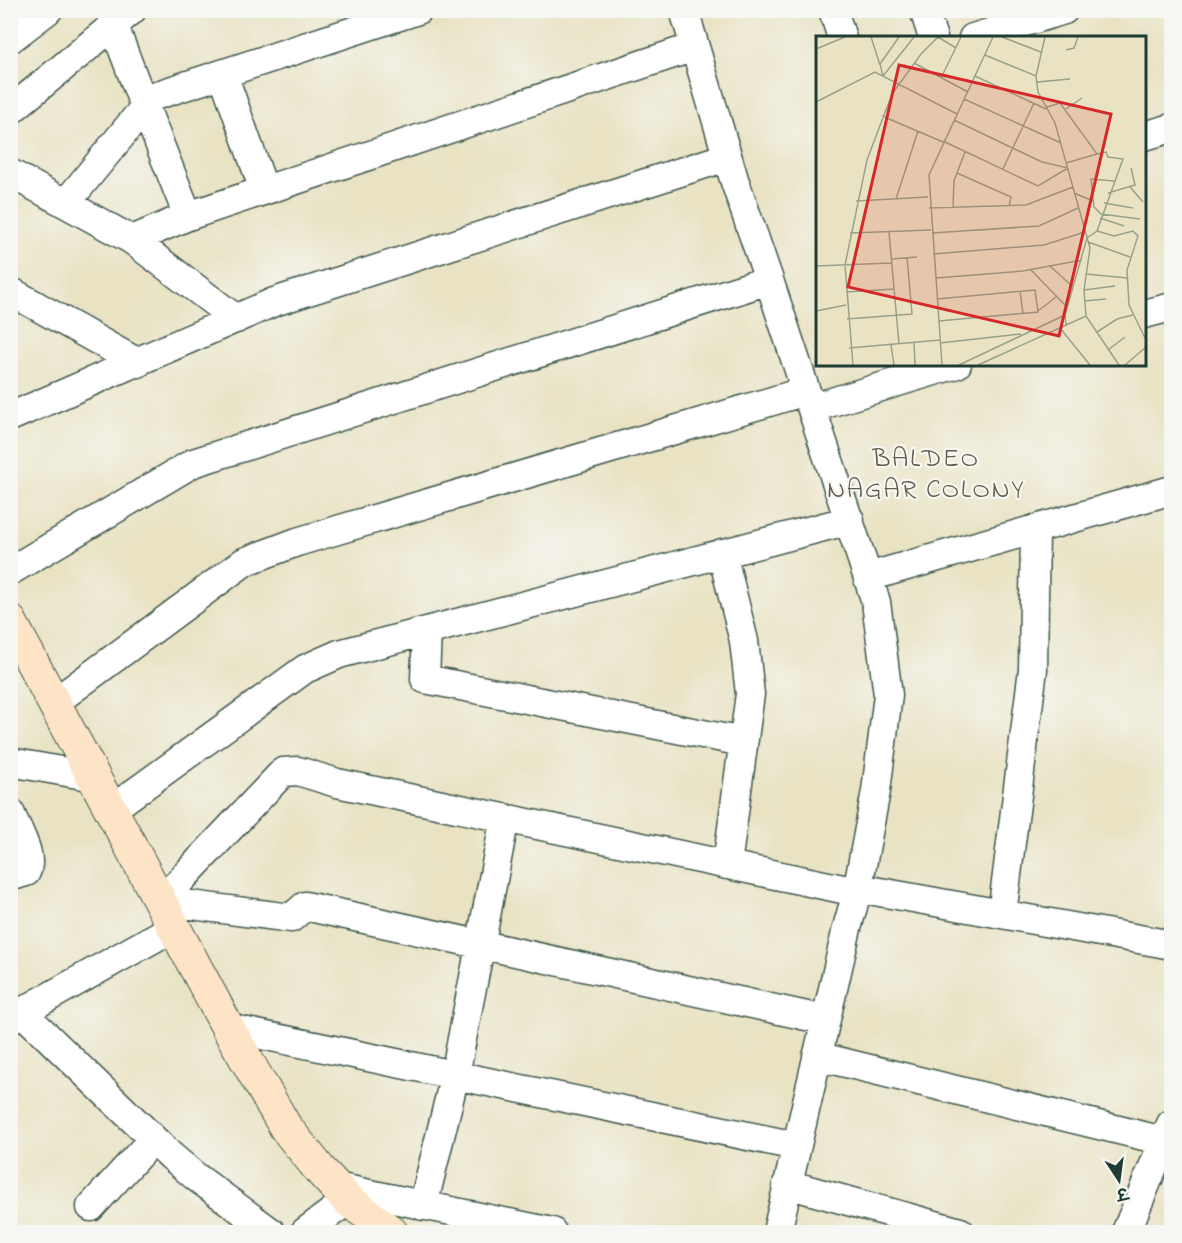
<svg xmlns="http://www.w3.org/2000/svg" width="1182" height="1243" viewBox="0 0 1182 1243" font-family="'Indie Flower','Playpen Sans Deva',sans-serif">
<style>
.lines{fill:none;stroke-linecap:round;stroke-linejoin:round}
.street-casing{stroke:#3d564a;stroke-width:31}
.secondary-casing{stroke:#3d564a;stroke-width:35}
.street{stroke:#fff;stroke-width:28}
.secondary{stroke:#fee4c6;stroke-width:33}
.labels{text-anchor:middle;stroke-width:4.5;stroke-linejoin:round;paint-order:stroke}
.neighbourhood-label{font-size:27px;letter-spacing:1.5px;fill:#645e49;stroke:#f6f6f2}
.inset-road{fill:none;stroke:#98a18a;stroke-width:1.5}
.view{fill:#d62828;fill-opacity:0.15;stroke:#d62828;stroke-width:3}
.inset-edge{fill:none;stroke:#1f3d34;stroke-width:3}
</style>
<rect width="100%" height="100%" fill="#f6f6f2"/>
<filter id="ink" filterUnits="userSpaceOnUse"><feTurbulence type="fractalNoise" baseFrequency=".0167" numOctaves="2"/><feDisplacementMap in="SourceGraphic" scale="12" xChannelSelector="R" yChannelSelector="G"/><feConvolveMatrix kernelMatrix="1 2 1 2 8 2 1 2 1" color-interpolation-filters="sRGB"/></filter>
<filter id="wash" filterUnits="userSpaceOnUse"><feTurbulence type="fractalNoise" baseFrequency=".008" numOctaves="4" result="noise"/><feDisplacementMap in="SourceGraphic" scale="24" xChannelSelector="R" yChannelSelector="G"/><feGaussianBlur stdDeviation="1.35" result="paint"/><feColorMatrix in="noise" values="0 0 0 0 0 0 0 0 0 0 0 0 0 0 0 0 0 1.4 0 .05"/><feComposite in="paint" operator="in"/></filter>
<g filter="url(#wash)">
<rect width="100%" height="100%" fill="#e9e3c4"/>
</g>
<g filter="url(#ink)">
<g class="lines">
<defs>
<path id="street" d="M418,10L142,100L188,216L694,47
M684,10L734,179L769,280L876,602L888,695L876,791L857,892L847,928L777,1232
M833,10L842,38
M924,10L933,38
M114,26L142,100
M973,38L1064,10
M10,39L48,10
M223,74L264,190
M10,111L132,10
M1144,136L1172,128
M10,173L132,240L236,319
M66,203L144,108
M132,240L188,216
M10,291L138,363
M1144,314L1172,307
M812,408L957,364
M10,417L274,302L727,157
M722,553L744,641L750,694L727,865
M10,571L193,463L769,280
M868,577L1172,490
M427,631L425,679L743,742
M55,702L244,562L297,542L806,391
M10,762L95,777
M112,809L305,669L339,654L850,520
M10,812C17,830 34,855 26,872L10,877
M858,888L1172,945
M161,901L283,772L298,771L337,783L857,892
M161,901L291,918L305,906L825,1020
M1002,914L1033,669L1035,529
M22,1012L174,927
M10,1019L22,1012L171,1156L196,1177L271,1232
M228,1028L796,1146
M817,1056L1172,1143
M787,1184L960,1232
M336,1187L552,1232
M423,1206L455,1075L505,818
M91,1207L153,1139
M305,1232L348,1200
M1126,1232L1171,1124"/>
<path id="secondary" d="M10,621L228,1028L286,1128L320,1170L348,1200L391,1232"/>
</defs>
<!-- street casing -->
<use href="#street" class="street-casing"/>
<!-- secondary casing -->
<use href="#secondary" class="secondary-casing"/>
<!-- street -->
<use href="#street" class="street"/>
<!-- secondary -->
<use href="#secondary" class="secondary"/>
</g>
</g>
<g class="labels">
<!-- neighbourhood labels -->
<g class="neighbourhood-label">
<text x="926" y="466">BALDEO<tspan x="926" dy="31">NAGAR COLONY</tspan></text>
</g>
</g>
<!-- overview -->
<g transform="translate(816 36)">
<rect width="330" height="330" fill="#e9e3c4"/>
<path class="inset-road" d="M55,1L64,29M186,1L225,16M229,1L220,40L222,56L239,87L274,212L268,254L270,280L303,329M0,13L29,1M250,14L258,12L262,1M169,19L220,40M98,27L152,56M67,40L98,1M67,40L64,28L83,1M159,40L230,73M125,42L145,1M221,46L254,43M148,63L245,107M0,66L59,36L141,78M231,71L244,67L281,118L290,116L292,121L307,123L281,195L271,202L249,279L250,289M250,73L266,62M66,80L127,106M138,84L226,126L252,132M127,105L222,150L252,132M250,127L281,118M187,133L218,67M141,137L195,161L193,170M298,145L275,143L278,171L285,178L324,183M314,151L327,166M258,157L277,165M292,157L319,149L315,132M80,163L102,95M40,165L112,161M288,167L317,172M137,171L138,145L149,116M113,172L210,169L257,151M284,182L308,190M281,195L298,200L317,195L322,200L311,234L313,269L330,304M73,196L83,308M34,197L115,194M116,197L223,190L262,172M272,206L314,221M117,218L228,209L269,196M75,223L101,221M0,230L76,227M234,230L257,251M214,233L251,271M270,238L311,242M120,242L207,235L266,224M268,254L299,250M204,255L207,278M30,256L78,253M121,263L219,254L222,276L123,285M268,265L290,263M0,275L30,269M222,275L240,261M31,283L96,278L91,221M244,292L274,329M281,296L301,283L317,279M98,306L99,329M124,307L205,298M75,309L78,329M33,312L124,304M292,314L309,301M37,329L29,229L51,124L76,58L105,18L122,1L140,12M126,329L113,139L177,1M143,329L249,279M162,329L270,280M309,329L330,311"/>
<path class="view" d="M83,29L295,78L243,300L32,251Z"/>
<rect width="330" height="330" class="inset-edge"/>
</g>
<!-- margin -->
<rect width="1182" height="1243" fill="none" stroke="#f6f6f2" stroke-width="36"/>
<!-- north arrow -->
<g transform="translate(1119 1180) rotate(167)" stroke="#f6f6f2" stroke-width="4.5" paint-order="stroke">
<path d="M0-4.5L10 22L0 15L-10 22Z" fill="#1f3d34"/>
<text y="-9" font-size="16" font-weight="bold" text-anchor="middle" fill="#1f3d34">उ</text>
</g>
</svg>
